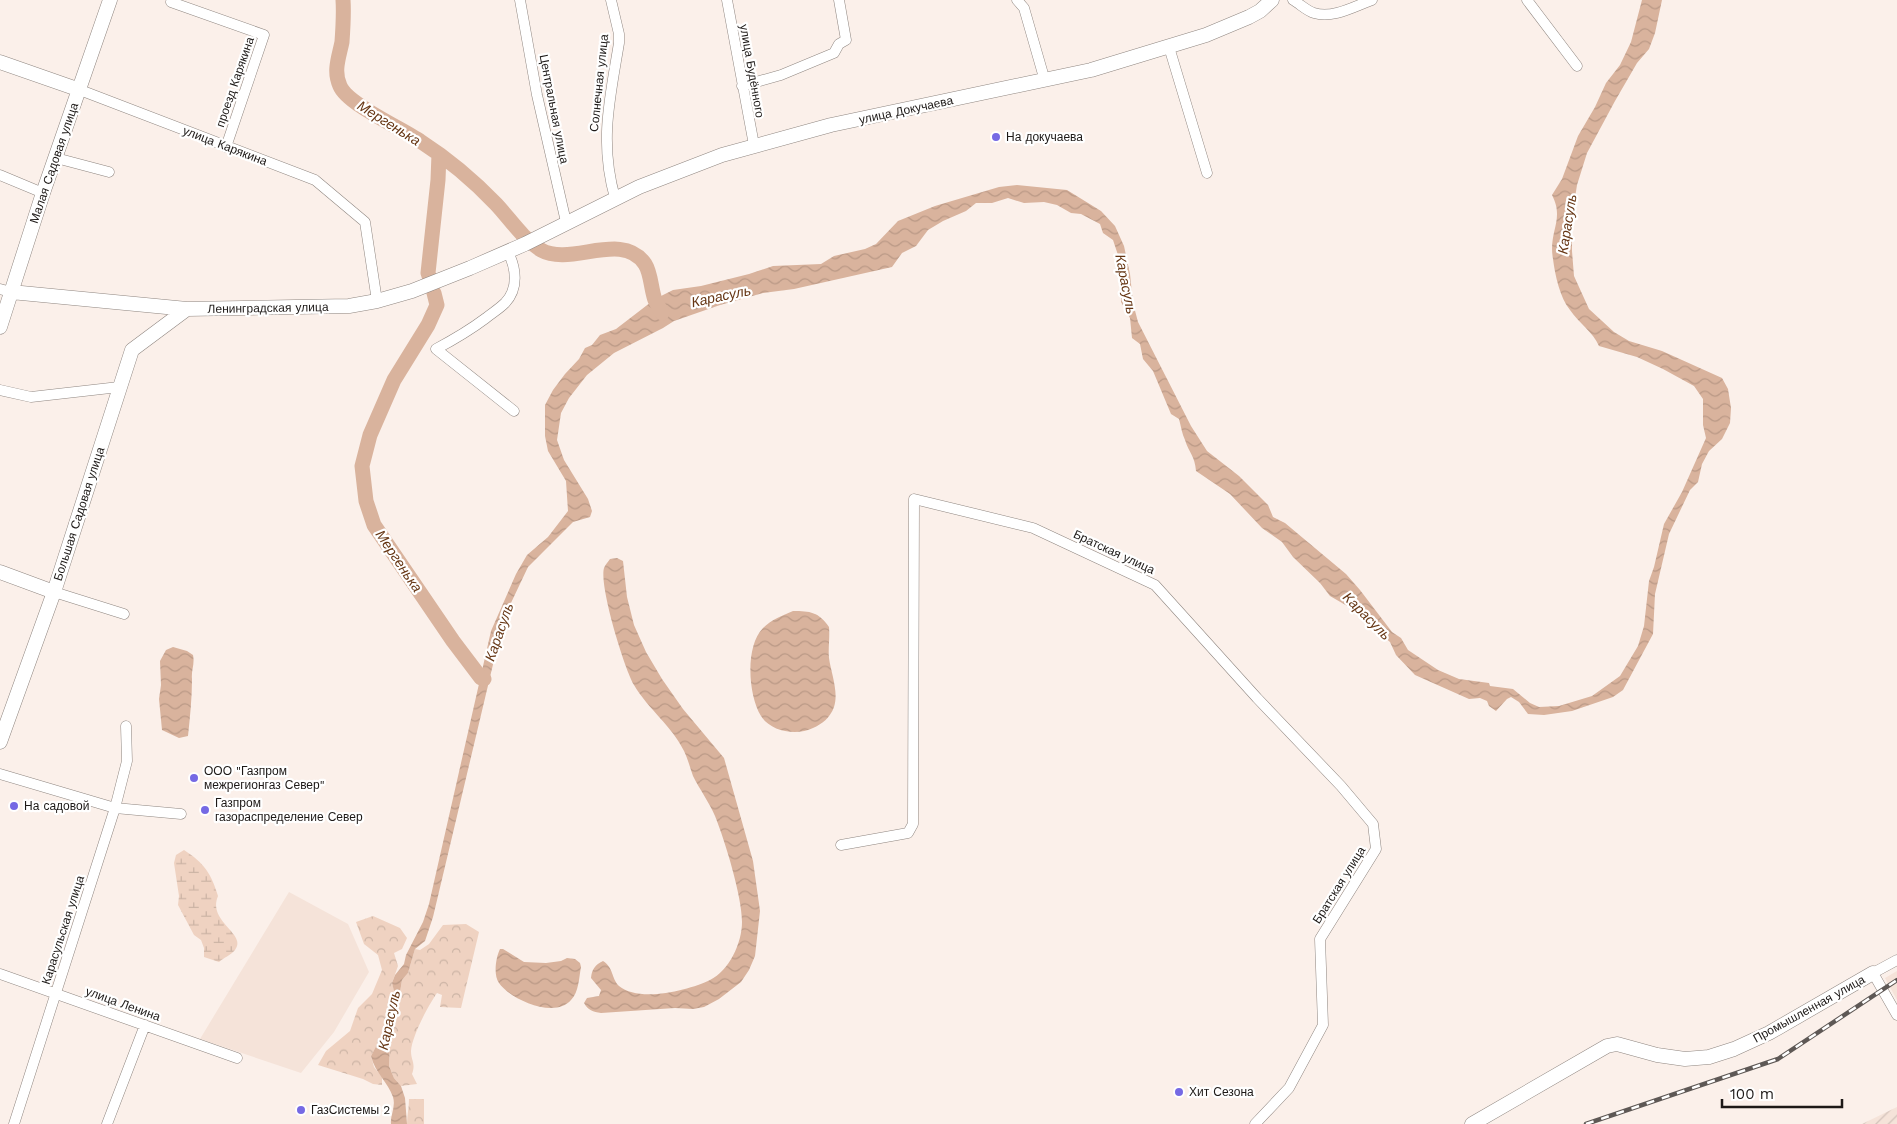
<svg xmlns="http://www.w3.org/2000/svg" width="1897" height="1124" viewBox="0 0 1897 1124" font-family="'Work Sans',sans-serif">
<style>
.built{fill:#f5e3d9}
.industrial{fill:url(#industrial-furrows)}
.forest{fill:url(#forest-crowns)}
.wetland{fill:url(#wetland-marsh)}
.water{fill:url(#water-waves)}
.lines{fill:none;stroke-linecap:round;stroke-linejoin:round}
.river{stroke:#d9b39d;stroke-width:15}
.street-casing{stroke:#8f8680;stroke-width:11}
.secondary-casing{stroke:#8f8680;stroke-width:15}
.street{stroke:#fff;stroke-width:10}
.secondary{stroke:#fff;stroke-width:14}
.rail-casing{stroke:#5e5855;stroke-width:4.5}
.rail{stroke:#fff;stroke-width:2.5;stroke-dasharray:8;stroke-linecap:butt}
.poi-dot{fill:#7569e4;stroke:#fff;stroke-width:2}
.labels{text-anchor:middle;stroke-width:4.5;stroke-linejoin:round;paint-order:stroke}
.street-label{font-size:12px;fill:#1d1917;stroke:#fff}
.poi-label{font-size:12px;fill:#1d1917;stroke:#fff;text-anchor:start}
.water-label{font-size:14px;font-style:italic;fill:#663614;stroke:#fff}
</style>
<defs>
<pattern id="industrial-furrows" width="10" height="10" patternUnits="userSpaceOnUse" patternTransform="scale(1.25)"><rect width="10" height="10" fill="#f5e3d9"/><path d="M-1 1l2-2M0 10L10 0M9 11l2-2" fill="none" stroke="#d2c2ba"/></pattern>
<pattern id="forest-crowns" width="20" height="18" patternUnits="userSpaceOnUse" patternTransform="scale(1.25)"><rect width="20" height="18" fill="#efd2c1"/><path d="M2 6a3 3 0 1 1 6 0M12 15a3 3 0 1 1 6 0" fill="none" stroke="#ccb4a5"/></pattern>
<pattern id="wetland-marsh" width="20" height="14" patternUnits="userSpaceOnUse" patternTransform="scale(1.25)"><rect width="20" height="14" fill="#efd2c1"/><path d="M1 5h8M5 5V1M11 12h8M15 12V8" fill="none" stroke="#ccb4a5"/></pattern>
<pattern id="water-waves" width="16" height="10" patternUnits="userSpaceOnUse" patternTransform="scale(1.25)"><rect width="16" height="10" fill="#d9b39d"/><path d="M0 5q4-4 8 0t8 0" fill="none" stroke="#ba9986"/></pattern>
</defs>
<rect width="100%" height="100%" fill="#fbf0ea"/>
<!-- built -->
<path class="built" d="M289,892L348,924L369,972L334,1032L301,1073L200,1039Z
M1897,971V1000L1885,978Z"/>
<!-- industrial -->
<path class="industrial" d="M1897,1107V1124H1862Z"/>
<!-- forest -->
<path class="forest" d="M373,916L400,928L407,938L402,949L394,953L398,966L392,983L394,990L386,1015L387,1025L371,1056L374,1067L382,1077V1085L373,1084L363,1079L318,1065L326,1051L350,1031L358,1008L372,994L382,970L378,955L364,944L356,922Z
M466,924L479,932L461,1008L440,1007L442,995L437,993C428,1006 412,1036 411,1051C411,1061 416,1063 412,1074L417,1084L401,1086L394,1078L389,1066L390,1044L395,1023L402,980L408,973L415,949L420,950L429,944L443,925Z
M409,1099H424V1124H407C407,1115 409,1108 409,1099Z"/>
<!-- wetland -->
<path class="wetland" d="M184,850C204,863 211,873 218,896C207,922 248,934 235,950C231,955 223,958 219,962L204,957V948L201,940L194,935L178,905L179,896L174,863L176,855Z"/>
<!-- water -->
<path class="water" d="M1642,0H1662L1655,33L1649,49L1637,63L1615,101L1587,153L1577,185L1572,217V251L1574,276L1589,309L1614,332L1629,341L1662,351L1722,378L1728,389L1731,408L1730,423L1722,439L1709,451L1702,464L1698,482L1690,490L1669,534L1655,594L1653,634L1623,690L1613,697L1572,711L1544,715L1528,714L1519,702L1511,697L1507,699L1496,711L1489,706L1487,701L1480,698L1469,699L1415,675L1396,655L1390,642L1349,607L1330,596L1320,583L1293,557L1282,542L1262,528L1230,494L1196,471C1195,456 1189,453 1185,440C1182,434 1181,426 1179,419L1171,414L1153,371L1143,359L1140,344L1132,338L1130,318L1121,302V264L1113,240L1103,233L1100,224L1081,214L1071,213L1057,205L1044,202L1024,203L1008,198L992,203H976L966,211L943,221L928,230L916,246L902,253L892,267L794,289L763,293L720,305L674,321L663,328L614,353L587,375L569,398L561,413L557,440L564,460L588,499L592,511L590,517L573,522L528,567L510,605L500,635L433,917L425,941L415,949L408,973L402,980L395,1023L390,1044L389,1066L394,1078L401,1086L405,1098L407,1124H391C390,1115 396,1107 393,1097C388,1082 375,1073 371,1056L387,1025L386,1015L394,991L392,983L395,975L404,964L406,955L423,922L429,904L491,631L516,574L527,555L548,537L568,511L566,481L548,451L545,436V405L553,390L565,374L579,359L585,348L592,345L600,335L616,329L655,299L673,290L701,286L749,274L773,266L821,264L834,256L865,249L876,244L898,221L935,206L999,187L1017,185L1067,190L1101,211L1115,226L1124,246L1130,274L1133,303L1138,322L1191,426L1207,451L1239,476L1268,505L1273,517L1285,523L1346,574L1360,590L1392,632L1401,638L1408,650L1438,670L1459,679L1489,683L1490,686L1513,689L1530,703L1539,707L1559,706L1592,696L1620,676L1638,646L1644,626L1649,581L1654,567L1664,524L1682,492L1706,438L1703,425V399L1694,386L1663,369L1637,357L1599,346C1593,332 1579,323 1570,310C1560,298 1555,275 1553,259C1548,231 1565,220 1552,195L1562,179L1578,136L1595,107L1606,83L1620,65L1631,42Z
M617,558L623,561L627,597L634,625L646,652L662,679L683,709L724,758L753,861L760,911L755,956L749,970L741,982L719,999L704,1007L693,1009L675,1008L601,1013C593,1012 588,1010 584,1003L587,998L599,996L601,990L591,978C592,969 595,965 603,961C614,968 611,978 619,986C639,1003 690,990 710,980C729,971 742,943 742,922C742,896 725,841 715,816C709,802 700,790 693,776C690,768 688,759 684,751C672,726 648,709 634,685C624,667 599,586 604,568C605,565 608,562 610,559Z
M793,611C810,611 819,612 829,627C830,638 828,648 829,658C831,673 839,692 834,707C830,718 822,724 813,728C797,736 771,732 761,716C748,695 745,646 763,628C772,619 782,616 793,611Z
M173,647L187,651L193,655C195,664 191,671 192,679C192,698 190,717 188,736L179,738L162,730L159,699L161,685L160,661L166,650Z
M500,949H503L524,962L546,963L561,961L567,958L575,959L580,963L581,967C579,977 579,992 571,1000C555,1019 511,1000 499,983C493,975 496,957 500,949Z"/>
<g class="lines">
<!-- river -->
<path class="river" d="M343,0C344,14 343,28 342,42C339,57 333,71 340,86C347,104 403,129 420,141C448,159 473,180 496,204C511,220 522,238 541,250C571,267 622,230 645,264C651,273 651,289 655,300C657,304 660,309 662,313
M430,279L428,273L438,180L439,154
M434,293L437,305L428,325L394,380L370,435L362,466L366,501L374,525L453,641L481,678L484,679"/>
<defs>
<path id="street" d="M520,0L537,95L566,222
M611,0L619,34V43C610,98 599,142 615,198
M727,0L754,145
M1017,0L1024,8L1045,81
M1293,0C1300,4 1307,11 1314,13C1333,19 1355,6 1372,0
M1527,0L1577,66
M171,2L264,35L226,147
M1169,47L1207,173
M742,86L781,75L834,53L839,44L846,40L839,0
M80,90L315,180L365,222L377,301
M56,158L109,172
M0,175L43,193
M508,252C516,268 519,288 505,303C499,309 492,313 486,318C470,330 453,340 436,349L514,411
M0,289L11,292
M0,390L31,397L119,387
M54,592L124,614
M0,774L115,808L127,761L126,726
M841,845L908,833L913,824L914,499L1033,528L1155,585L1257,698L1341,786L1373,824L1376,849L1320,939L1323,1025L1289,1088L1255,1124
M1897,960L1873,973L1897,1015
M0,974L237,1058
M14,1124L115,808L181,814
M107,1124L145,1025"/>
<path id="secondary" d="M0,62L80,90
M11,292L187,309L349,306L377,301L412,291L470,268L525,244L639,187L722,155L831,125L1091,70L1206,35L1249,17L1260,11L1272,0
M0,327L43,193L110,0
M0,572L54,592
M0,742L54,592L132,350L187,309
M1472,1124L1607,1046L1617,1044L1657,1055L1685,1059L1709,1057L1734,1049L1769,1033L1873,973"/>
</defs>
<!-- street casing -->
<use href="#street" class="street-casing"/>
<!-- secondary casing -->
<use href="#secondary" class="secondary-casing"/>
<!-- street -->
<use href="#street" class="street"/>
<!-- secondary -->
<use href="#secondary" class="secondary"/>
<defs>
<path id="rail" d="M1586,1124L1778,1059L1897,980"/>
</defs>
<!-- rail casing -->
<use href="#rail" class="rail-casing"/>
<!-- rail -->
<use href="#rail" class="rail"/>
</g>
<!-- markers -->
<g class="poi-dot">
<circle cx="996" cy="137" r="5"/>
<circle cx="194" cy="778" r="5"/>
<circle cx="14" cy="806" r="5"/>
<circle cx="205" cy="810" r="5"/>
<circle cx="1179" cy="1092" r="5"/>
<circle cx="301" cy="1110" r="5"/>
</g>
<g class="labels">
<!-- street labels -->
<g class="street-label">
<text transform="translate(752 71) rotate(80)" y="4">улица Будённого</text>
<text transform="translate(235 82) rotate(-71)" y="4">проезд Карякина</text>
<text transform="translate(599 83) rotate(-84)" y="4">Солнечная улица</text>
<text transform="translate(554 109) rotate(79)" y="4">Центральная улица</text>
<text transform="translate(906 110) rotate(-12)" y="4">улица Докучаева</text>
<text transform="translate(225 146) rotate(21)" y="4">улица Карякина</text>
<text transform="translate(54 163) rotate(-71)" y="4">Малая Садовая улица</text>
<text transform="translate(268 308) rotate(-1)" y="4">Ленинградская улица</text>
<text transform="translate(79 514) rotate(-72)" y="4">Большая Садовая улица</text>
<text transform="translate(1114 552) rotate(25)" y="4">Братская улица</text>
<text transform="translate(1339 885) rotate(-58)" y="4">Братская улица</text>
<text transform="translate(63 930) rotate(-72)" y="4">Карасульская улица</text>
<text transform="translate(123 1004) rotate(20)" y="4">улица Ленина</text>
<text transform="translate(1809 1009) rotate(-29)" y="4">Промышленная улица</text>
</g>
<!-- poi labels -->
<g class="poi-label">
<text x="1006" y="141">На докучаева</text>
<text x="204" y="775">ООО "Газпром<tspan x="204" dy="14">межрегионгаз Север"</tspan></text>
<text x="215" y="807">Газпром<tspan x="215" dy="14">газораспределение Север</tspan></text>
<text x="24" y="810">На садовой</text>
<text x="1189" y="1096">Хит Сезона</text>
<text x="311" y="1114">ГазСистемы 2</text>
</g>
<!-- water labels -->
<g class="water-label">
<text transform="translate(389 123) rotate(32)" y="5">Мергенька</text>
<text transform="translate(1567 224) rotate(-81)" y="5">Карасуль</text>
<text transform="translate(1126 284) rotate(79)" y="5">Карасуль</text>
<text transform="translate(721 296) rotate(-12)" y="5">Карасуль</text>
<text transform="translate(399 561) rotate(56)" y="5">Мергенька</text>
<text transform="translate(1367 616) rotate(45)" y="5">Карасуль</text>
<text transform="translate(499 632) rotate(-71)" y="5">Карасуль</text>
<text transform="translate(389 1020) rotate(-78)" y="5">Карасуль</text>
</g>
</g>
<!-- scale -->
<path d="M1722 1099v8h120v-8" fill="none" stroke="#1d1917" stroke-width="2.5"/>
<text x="1730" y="1099" font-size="15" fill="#1d1917" stroke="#ffffff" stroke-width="4" paint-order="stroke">100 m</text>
</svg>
